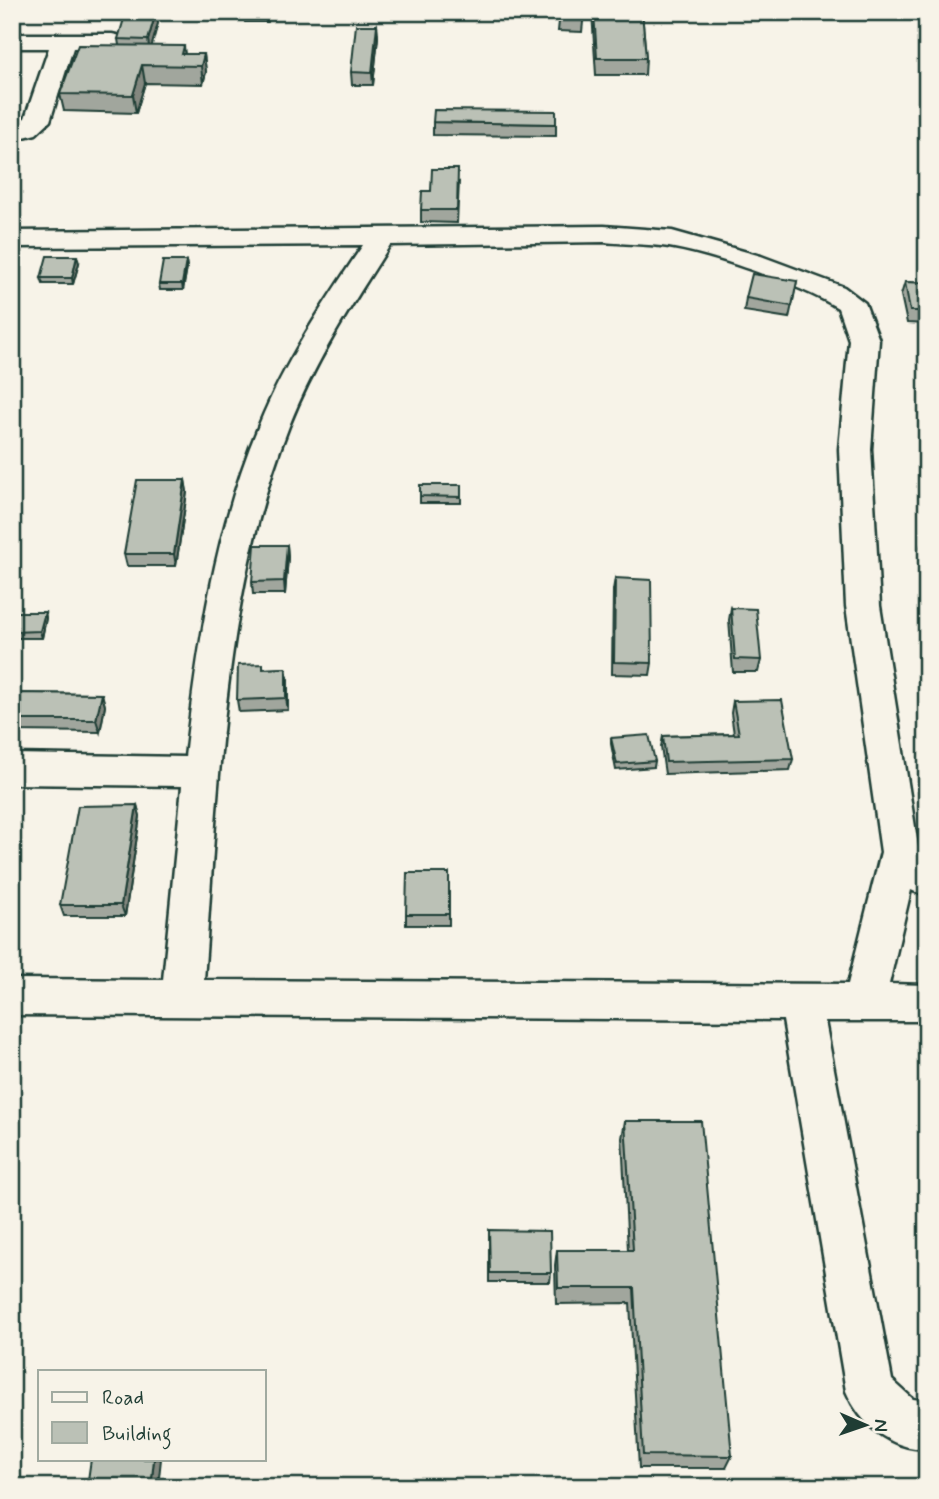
<svg xmlns="http://www.w3.org/2000/svg" width="939" height="1499" viewBox="0 0 939 1499" font-family="Mynerve,sans-serif">
<style>
.lines{fill:none;stroke-linecap:round;stroke-linejoin:round}
.minor-casing{stroke:#1f3d34;stroke-width:5}
.minor{fill:#f7f3e8;fill-rule:evenodd}
.wall{fill:#a1a69d;stroke:#1f3d34;stroke-width:2}
.shaded-wall{fill:#83877f;stroke:#1f3d34;stroke-width:2}
.building{fill:#bbc1b6;stroke:#1f3d34;stroke-width:2}
</style>
<rect width="100%" height="100%" fill="#f7f3e8"/>
<filter id="ink" filterUnits="userSpaceOnUse"><feTurbulence type="fractalNoise" baseFrequency=".0143" numOctaves="2"/><feDisplacementMap in="SourceGraphic" scale="14" xChannelSelector="R" yChannelSelector="G"/><feConvolveMatrix kernelMatrix="1 2 1 2 8 2 1 2 1" color-interpolation-filters="sRGB"/></filter>
<g filter="url(#ink)">
<g class="lines">
<defs>
<path id="minor" d="M12,34H112L121,36L124,41L121,46L73,48L50,121L36,134L12,140V124L25,118L49,48H12Z
M604,226L672,231L761,256L844,287L865,303L879,340L871,449L880,606L918,846L927,855V897L911,890L889,984L927,985V1021H825L892,1380L913,1399L927,1401V1449C889,1449 860,1424 846,1391L783,1020L12,1015V979L163,980L182,786L12,784V754L185,757C198,645 215,529 259,425C285,361 324,303 363,245L12,247V231ZM604,242C625,244 648,244 669,247C713,254 800,285 838,308L849,340L839,449L846,606L881,852L848,984L204,980C218,799 222,596 289,426C315,361 353,303 390,245Z"/>
</defs>
<!-- minor casing -->
<use href="#minor" class="minor-casing"/>
<!-- minor -->
<use href="#minor" class="minor"/>
</g>
<!-- wall -->
<path class="wall" d="M244,12H270L268,22H245Z
M560,12H584L582,32L558,31Z
M592,12H642L646,58L645,75H596Z
M158,23L151,46H184L185,54H204L206,72L203,84L145,83L136,113L64,111L60,94L119,45L118,39Z
M377,25L378,37L373,85H352L351,72Z
M433,122L556,124V136L433,135Z
M459,182L457,223L421,222V210L431,191Z
M186,261L187,267L183,290H160L159,284Z
M79,263L73,284H43L41,278Z
M797,281L789,318L744,311L746,298Z
M905,282L927,283V324L907,323L901,295Z
M185,480L187,492L176,566H127L124,554Z
M420,485H461V503H420Z
M926,529H927V574L921,547Z
M287,545L288,557L285,594H253L252,582Z
M615,578L652,663L650,675L612,674L613,590Z
M731,608L761,660L758,672H733L729,620Z
M12,612H45L46,618L42,638H12Z
M286,668L288,680V710L239,712L237,700L263,669Z
M12,693L102,694L105,706L100,732L12,731Z
M733,701L793,759L790,770L665,774L661,747L663,736L734,734L731,713Z
M611,738L655,761L654,767L616,770L611,744Z
M137,805L140,816L125,916H64L60,905Z
M449,873V925H406V914Z
M625,1121L732,1456L726,1468H639L630,1303L556,1304L555,1265L557,1250H628L622,1138Z
M489,1230L551,1273L550,1282H489Z"/>
<!-- shaded-wall -->
<path class="shaded-wall" d="M156,12L158,23L150,52L148,40Z
M377,25L378,37L373,85L372,73Z
M204,54L206,72L203,84L201,66Z
M142,65L145,83L136,113L133,95Z
M77,256L79,263L73,284L72,278Z
M186,261L187,267L183,290L182,284Z
M16,276L19,289L12,313V289Z
M185,480L187,492L176,566L174,554Z
M287,545L288,557L285,594L284,581Z
M45,612L46,618L42,638L40,631Z
M286,668L288,680V710L286,698Z
M102,694L105,706L100,732L96,720Z
M137,805L140,816L125,916L121,905Z
M154,1459H161L158,1487H151Z"/>
<!-- building -->
<path class="building" d="M126,12H156L148,40L118,39Z
M560,12H583V20L559,19Z
M594,12H642L646,58H597Z
M356,25H377L372,73L351,72Z
M78,45L184,46L182,54H204L201,66L142,65L133,95L60,94Z
M434,110L556,111V124L433,122Z
M432,169H458L457,210H421L422,191H431Z
M47,256H77L72,278H41Z
M163,261H186L182,284H159Z
M752,274L797,281L792,306L746,298Z
M12,276H16L12,289Z
M905,282L927,283V311H910Z
M137,480H185L174,554H124Z
M420,485H461V497L420,496Z
M255,545H287L284,581L252,582Z
M615,578L651,580L652,663L614,662Z
M731,608L756,609L761,660L735,659Z
M12,612H45L40,631L12,632Z
M263,664V669L286,668V698L237,700L238,665Z
M12,693L102,694L96,720H12Z
M782,700L793,759L666,762L663,736L739,734L733,701Z
M649,735L655,761L617,764L611,738Z
M137,805L121,905H60L78,806Z
M407,873H449V914H406Z
M625,1121H701L732,1456L643,1455L634,1288H558L557,1250H633Z
M489,1230L550,1231L551,1273H490Z
M91,1459H154L151,1487H87Z"/>
</g>
<!-- margin -->
<rect width="939" height="1499" fill="none" stroke="#f7f3e8" stroke-width="42"/>
<rect x="21" y="21" width="897" height="1457" fill="none" stroke="#1f3d34" stroke-width="2.5" filter="url(#ink)"/>
<!-- legend -->
<rect x="38" y="1370" width="228" height="91" fill="#f7f3e8" stroke="#a1aaa0" stroke-width="2"/>
<rect x="52" y="1392" width="35" height="10" fill="#f7f3e8" stroke="#a1aaa0" stroke-width="2"/>
<text x="102" y="1404" font-size="21" fill="#1f3d34">Road</text>
<rect x="52" y="1422" width="35" height="21" fill="#bbc1b6" stroke="#a1aaa0" stroke-width="2"/>
<text x="102" y="1440" font-size="21" fill="#1f3d34">Building</text>
<!-- north arrow -->
<g transform="translate(865 1425) rotate(92)" stroke="#f7f3e8" stroke-width="5" paint-order="stroke">
<path d="M0-5L12 26L0 18L-12 26Z" fill="#1f3d34"/>
<text y="-10" font-size="19" font-weight="bold" text-anchor="middle" fill="#1f3d34">N</text>
</g>
</svg>
